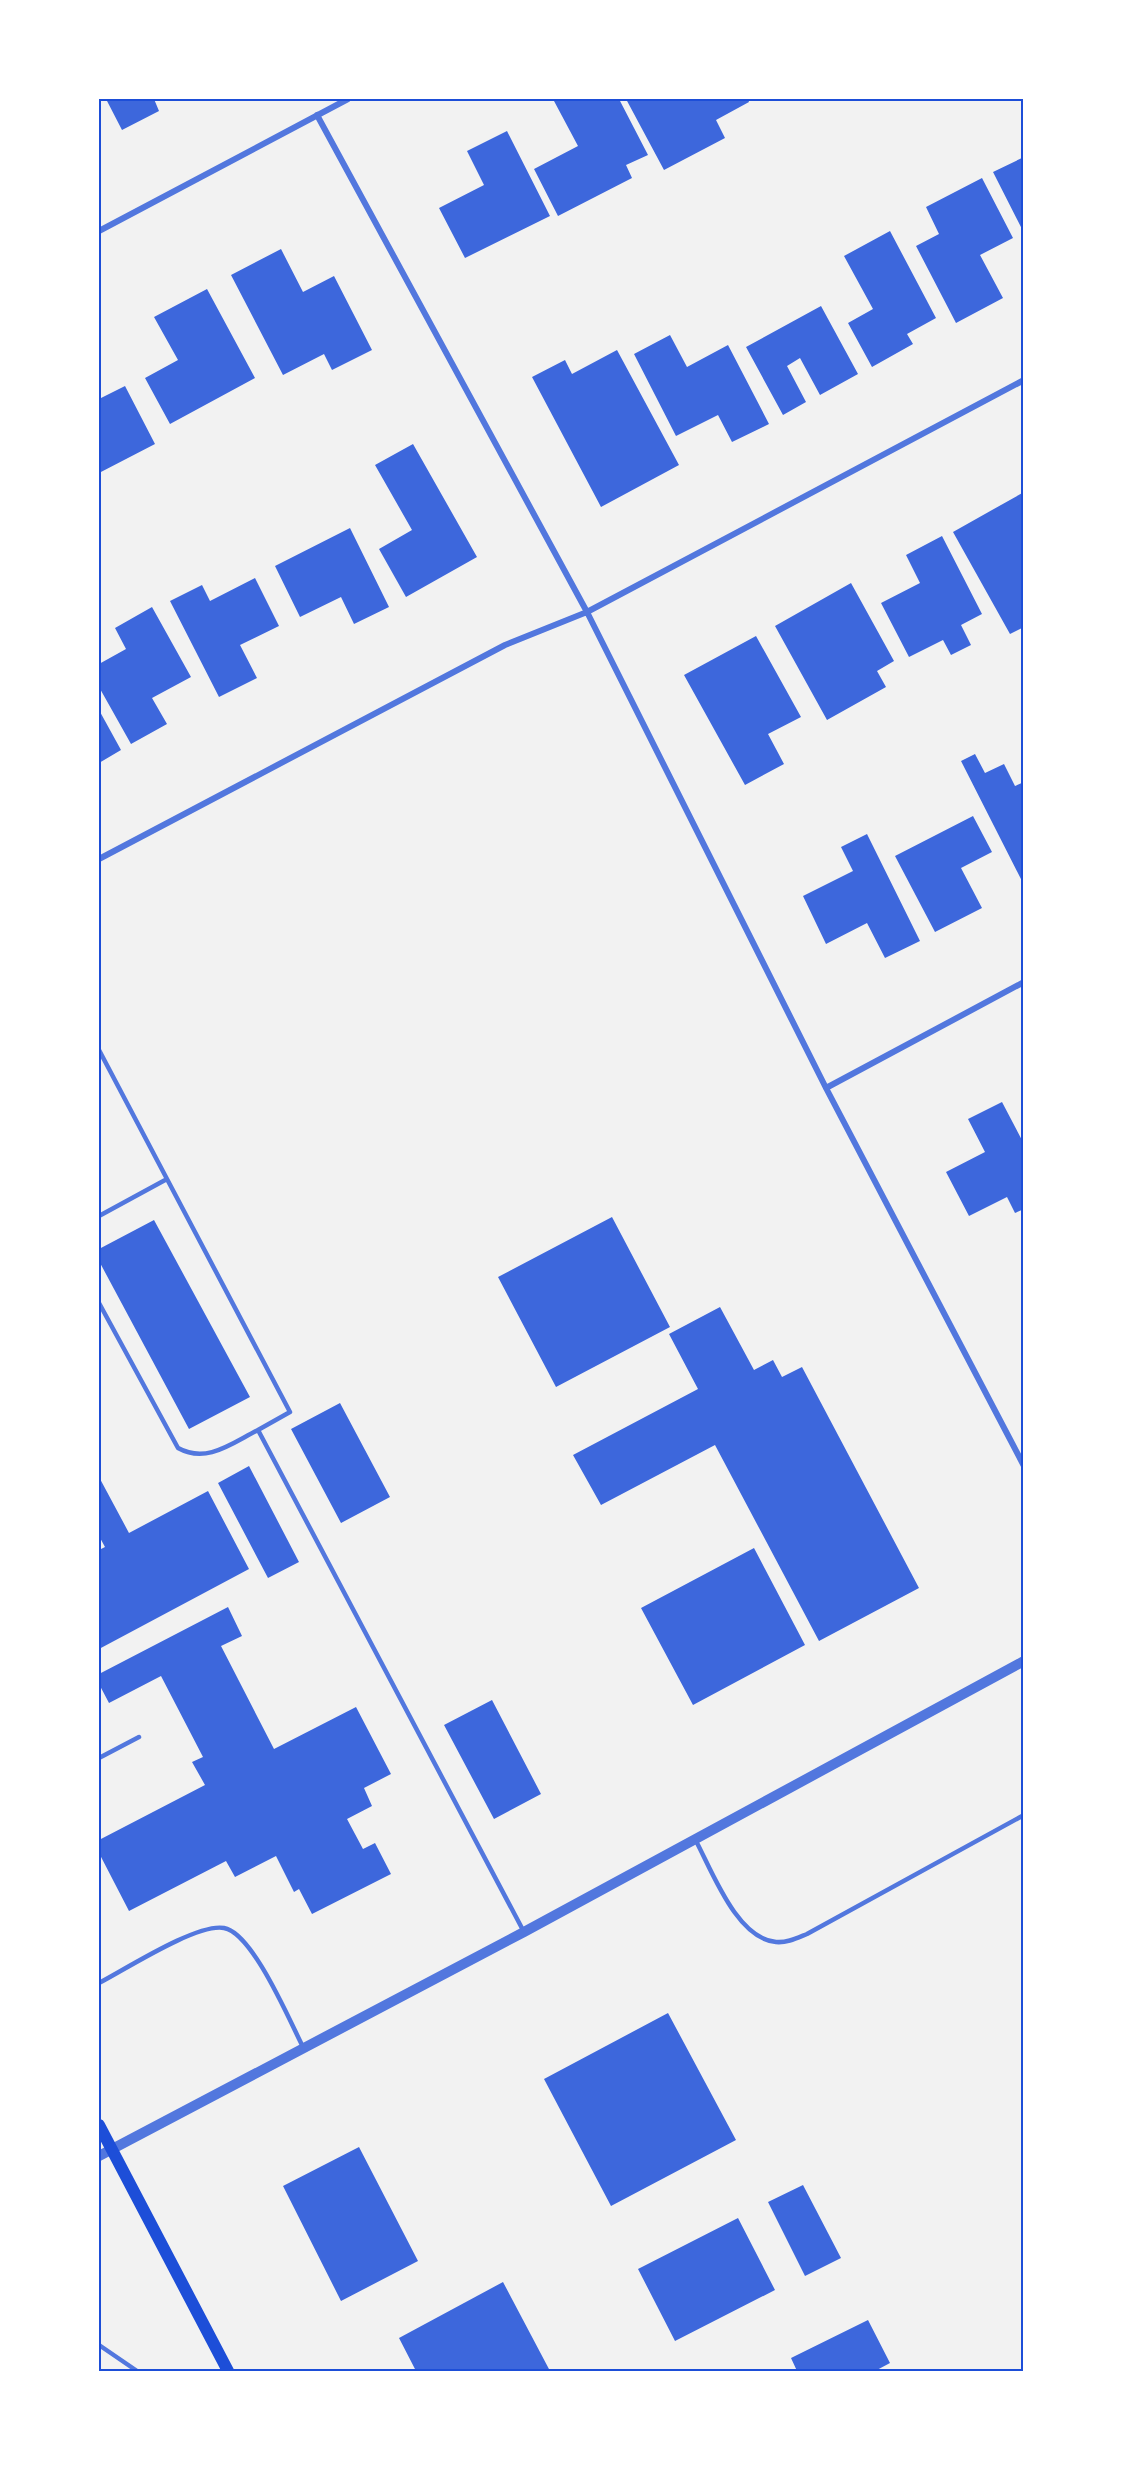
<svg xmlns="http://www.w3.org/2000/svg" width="1123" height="2470" viewBox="0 0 1123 2470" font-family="Commissioner,sans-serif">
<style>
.building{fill:#3d67dc}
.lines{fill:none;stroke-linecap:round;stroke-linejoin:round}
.service{stroke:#5277de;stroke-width:4.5}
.minor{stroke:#5277de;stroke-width:6}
.tertiary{stroke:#5277de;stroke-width:10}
.secondary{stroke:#1d4ed8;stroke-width:12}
.neatline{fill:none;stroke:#1d4ed8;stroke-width:2}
</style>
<rect width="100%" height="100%" fill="#f2f2f2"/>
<!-- building -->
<path class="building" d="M106,99H154L159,111L122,130Z
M559,99H619L648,155L626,165L632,178L558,216L534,169L578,146L554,101Z
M626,99H748L749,102L716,120L725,138L664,170Z
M507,131L550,216L465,258L439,208L484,185L467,151Z
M1024,157V233L993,172Z
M982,178L1013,238L980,255L1003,298L956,323L916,246L939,234L926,207Z
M890,231L936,318L907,334L913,344L872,367L848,323L873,309L844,256Z
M281,249L303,292L334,276L372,350L332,370L324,354L283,375L231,275Z
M207,289L255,378L170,424L145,378L178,360L154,317Z
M821,306L858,374L820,395L800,358L787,366L806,402L783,415L746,347Z
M670,335L687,367L728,345L769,424L732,442L718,415L676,436L634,354Z
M617,350L679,465L601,507L532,377L565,360L572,374Z
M125,386L155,444L99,473V399Z
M413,444L477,557L406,597L379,549L412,530L375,465Z
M1024,492V627L1010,634L953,532Z
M350,528L389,607L354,624L341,597L300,617L275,566Z
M942,536L982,614L961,625L971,645L951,655L943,640L909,657L881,603L920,583L906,555Z
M255,578L279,626L240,645L257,678L219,697L170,601L202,585L210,601Z
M851,583L894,661L877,671L886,687L827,720L775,626Z
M152,607L191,677L152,698L167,724L131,744L99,687V664L126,649L115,628Z
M756,636L801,717L768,734L784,764L745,785L684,675Z
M99,710L121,750L99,763Z
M975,754L985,773L1004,764L1015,786L1024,782V885L961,761Z
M973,816L992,852L961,868L982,908L935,932L895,856Z
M867,834L920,941L885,958L867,923L826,944L803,896L853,871L841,847Z
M1002,1102L1024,1144V1209L1015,1213L1007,1197L969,1216L946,1172L985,1152L968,1119Z
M612,1217L670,1327L556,1387L498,1277Z
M154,1220L250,1397L189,1429L99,1261V1249Z
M720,1307L754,1370L773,1360L782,1377L802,1367L919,1588L819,1641L715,1445L601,1505L573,1455L698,1389L669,1334Z
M340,1403L390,1497L341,1523L291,1429Z
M249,1466L299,1562L268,1578L218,1483Z
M99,1477L129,1533L208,1491L249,1569L99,1649V1550L105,1547L99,1536Z
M754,1548L805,1645L693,1705L641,1608Z
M228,1607L242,1636L221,1646L274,1749L356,1707L391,1774L364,1788L372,1806L347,1819L363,1849L375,1843L391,1874L312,1914L299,1889L294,1892L276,1856L235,1877L226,1861L129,1911L99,1853V1840L205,1785L192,1762L203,1757L161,1676L109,1703L99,1684V1674Z
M492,1700L541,1794L494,1819L444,1725Z
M668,2013L736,2140L611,2206L544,2079Z
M359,2147L418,2261L341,2301L283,2186Z
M803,2185L841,2258L805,2276L768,2202Z
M738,2218L775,2290L675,2341L638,2269Z
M503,2282L550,2371H416L399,2338Z
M868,2320L890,2363L875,2371H797L791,2358Z"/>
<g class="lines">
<!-- service -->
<path class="service" d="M99,1050L167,1179L99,1216
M167,1179L290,1412L258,1430L524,1932
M99,1303L178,1448C207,1464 232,1443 258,1430
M99,1758L139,1737
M696,1841C712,1871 737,1939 776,1942C787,1943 797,1938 807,1934L1024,1815
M99,1983C126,1969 197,1923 224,1928C253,1933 290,2022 304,2049
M99,2345L137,2371"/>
<!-- minor -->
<path class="minor" d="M317,115L587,612L826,1088L1024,1466
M99,231L348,99
M99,859L505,645L587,612L1024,380
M826,1088L1024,982"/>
<!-- tertiary -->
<path class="tertiary" d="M99,2156L524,1932L1024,1661"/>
<!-- secondary -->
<path class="secondary" d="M99,2125L228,2371"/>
</g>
<!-- border -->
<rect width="1123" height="2470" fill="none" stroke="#ffffff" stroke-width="201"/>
<rect x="100" y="100" width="922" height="2270" class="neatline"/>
</svg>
